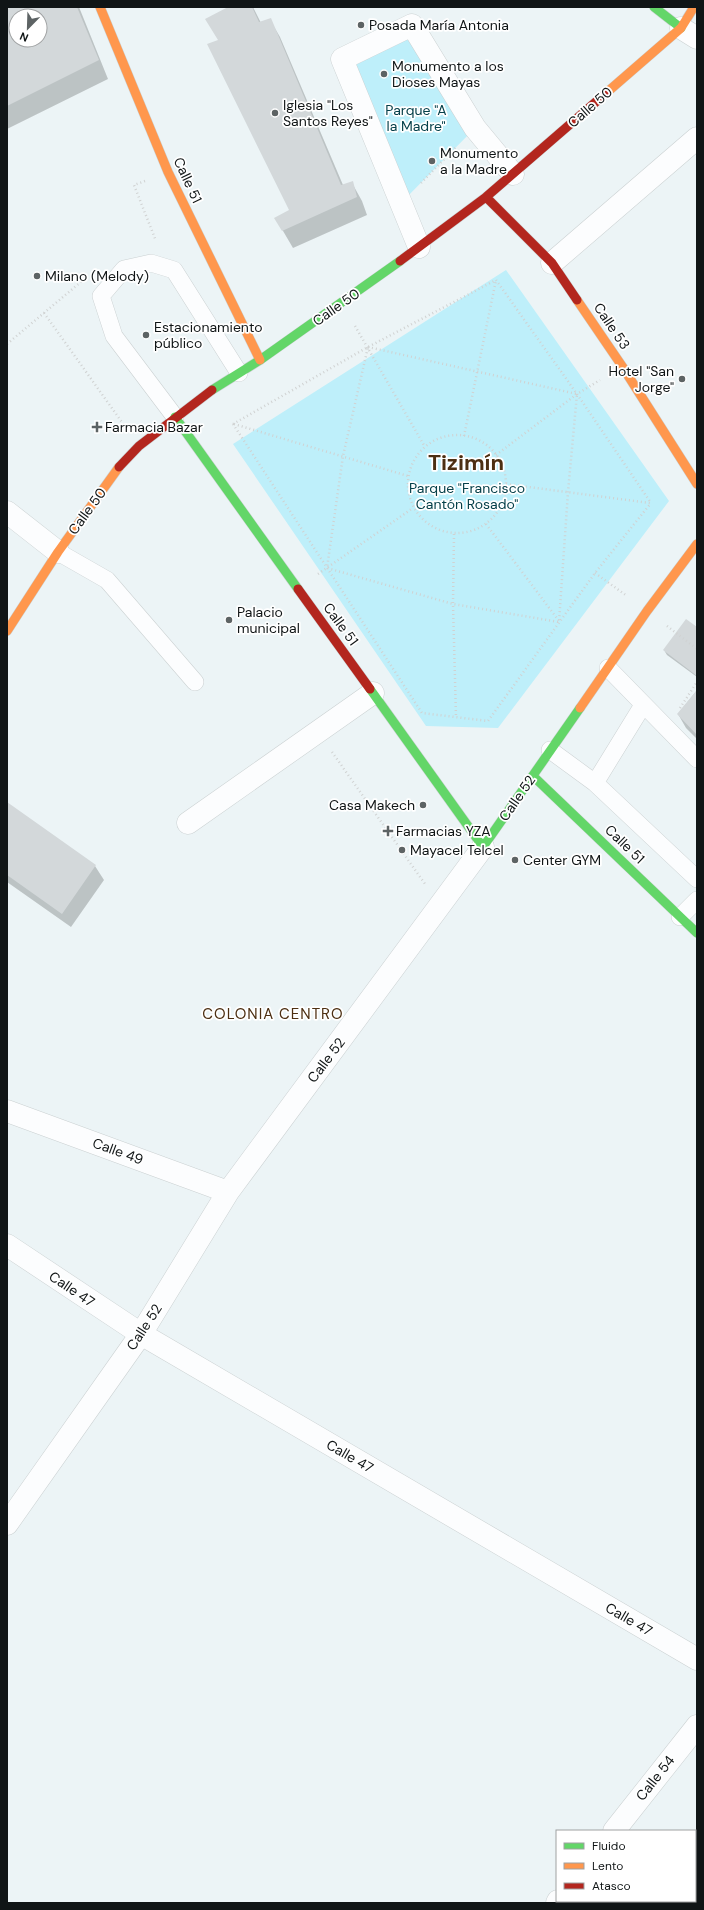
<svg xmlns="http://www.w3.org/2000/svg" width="704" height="1910" viewBox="0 0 704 1910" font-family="'DM Sans',sans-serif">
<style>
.green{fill:#beeffa}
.shadow{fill:#0003;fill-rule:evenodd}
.building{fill:#d3d8da;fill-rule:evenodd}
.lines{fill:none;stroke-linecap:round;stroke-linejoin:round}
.lane-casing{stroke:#cbd1d2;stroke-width:18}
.street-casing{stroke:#cbd1d2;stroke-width:23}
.fast-casing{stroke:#cbd1d2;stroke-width:10}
.slow-casing{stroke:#cbd1d2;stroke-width:10}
.jam-casing{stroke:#cbd1d2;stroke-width:10}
.path{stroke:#d0d2d2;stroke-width:2.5;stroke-dasharray:1 3;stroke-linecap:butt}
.lane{stroke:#fcfdfe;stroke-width:17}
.street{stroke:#fcfdfe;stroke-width:22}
.fast{stroke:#63d668;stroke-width:9}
.slow{stroke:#ff974d;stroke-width:9}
.jam{stroke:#b3261e;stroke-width:9}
.poi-dot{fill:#5d6364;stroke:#fff;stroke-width:1.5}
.labels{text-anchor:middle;stroke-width:3.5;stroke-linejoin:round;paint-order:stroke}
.poi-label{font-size:14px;fill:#101516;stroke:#fff;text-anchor:start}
.street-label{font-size:14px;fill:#101516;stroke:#fff}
.park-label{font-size:14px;fill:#05404a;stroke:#fff}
.neighbourhood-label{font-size:15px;letter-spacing:1px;fill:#4c2f12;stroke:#fff}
.town-label{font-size:22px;font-weight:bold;fill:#4c2f12;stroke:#fff}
</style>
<rect width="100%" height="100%" fill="#ecf4f6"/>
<!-- green -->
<path class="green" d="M412,25L475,128L401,203L342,59Z
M506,270L669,501L498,728L426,726L233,444Z"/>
<!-- shadow -->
<path class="shadow" d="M7,7H79L108,79L7,129ZM16,16H40V40H16Z
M230,7H253L261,23L270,20L280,37L343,185L352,183L362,201L367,215L293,248L276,219L290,211L219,41Z
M697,628V677L667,655L664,650Z
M697,690V739L686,728L678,714Z
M7,804L95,866L104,880L71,927L7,882Z"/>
<!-- building -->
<path class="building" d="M7,7H77L99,60L7,106ZM16,16H40V40H16Z
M228,7H252L259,22L271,18L341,185L353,181L357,197L282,231L274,218L289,210L207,44L218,40L205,19Z
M686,619L697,627V676L663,650Z
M697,690V735L677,714Z
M7,802L96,865L62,914L7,875Z"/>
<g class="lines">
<defs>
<path id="lane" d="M175,417L114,336L101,296L124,269L151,263L174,270L239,373
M58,552L107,580L195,682
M608,668L697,759
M550,750L595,783L697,879
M595,783L643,705
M680,917L697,900"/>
<path id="street" d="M681,28L697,38
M419,247L342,59L412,25L475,128L513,174
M552,263L697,138
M7,512L58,552
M188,823L373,693
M7,1111L228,1192
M7,1245L141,1334L697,1659
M7,1524L141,1334L228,1192L483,847
M614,1831L697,1726
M557,1903L558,1901"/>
<path id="fast" d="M654,7L681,28
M212,390L260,360L400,261
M175,417L298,589
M370,689L483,847L580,708
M533,776L697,933"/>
<path id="slow" d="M100,7L168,172L260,360
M605,94L681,28L694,7
M577,300L622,366L697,484
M7,631L58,552L119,467
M580,708L647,611L697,544"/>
<path id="jam" d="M486,197L552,263L577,300
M400,261L486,197L605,94
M119,467L139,446L212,390
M298,589L370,689"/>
</defs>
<!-- lane casing -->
<use href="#lane" class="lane-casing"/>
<!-- street casing -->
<use href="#street" class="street-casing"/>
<!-- fast casing -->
<use href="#fast" class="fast-casing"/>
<!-- slow casing -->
<use href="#slow" class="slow-casing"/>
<!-- jam casing -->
<use href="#jam" class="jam-casing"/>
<!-- path -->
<path class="path" d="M145,181L134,185L156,241
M421,183L456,147
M496,280L577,394L651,503
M44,313L124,425
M355,326L425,447
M7,344L82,281
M368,347L577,394L568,492L559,622L453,604L327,568L343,456Z
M233,424L422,713L488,721L595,573L651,503
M233,424L368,347L496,280
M234,424L408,476
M408 484a49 49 0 1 1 98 0a49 49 0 1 1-98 0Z
M464,436L496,280
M496,455L577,394L600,380
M506,484L650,503
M486,524L559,621
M454,534L453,604L456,717
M595,573L627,596
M318,574L413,508
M667,626L697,649
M680,708L697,682
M332,752L425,884"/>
<!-- lane -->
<use href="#lane" class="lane"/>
<!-- street -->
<use href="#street" class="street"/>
<!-- fast -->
<use href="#fast" class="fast"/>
<!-- slow -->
<use href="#slow" class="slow"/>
<!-- jam -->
<use href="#jam" class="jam"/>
</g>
<!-- markers -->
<g class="poi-dot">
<circle cx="361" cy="25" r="4"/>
<circle cx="384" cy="74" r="4"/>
<circle cx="275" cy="113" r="4"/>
<circle cx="432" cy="161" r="4"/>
<circle cx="37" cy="276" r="4"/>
<circle cx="146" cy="335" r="4"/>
<circle cx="682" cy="379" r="4"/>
<path d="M95 421h4v4h4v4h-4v4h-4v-4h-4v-4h4z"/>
<circle cx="229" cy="620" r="4"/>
<circle cx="423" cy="805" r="4"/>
<path d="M386 825h4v4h4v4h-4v4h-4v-4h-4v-4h4z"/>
<circle cx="402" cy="850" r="4"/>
<circle cx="515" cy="860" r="4"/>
</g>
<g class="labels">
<!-- poi labels -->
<g class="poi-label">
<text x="369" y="30">Posada María Antonia</text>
<text x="392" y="71">Monumento a los<tspan x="392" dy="16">Dioses Mayas</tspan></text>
<text x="283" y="110">Iglesia "Los<tspan x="283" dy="16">Santos Reyes"</tspan></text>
<text x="440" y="158">Monumento<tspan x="440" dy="16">a la Madre</tspan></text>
<text x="45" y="281">Milano (Melody)</text>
<text x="154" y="332">Estacionamiento<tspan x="154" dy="16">público</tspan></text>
<text x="674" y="376" text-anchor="end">Hotel "San<tspan x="674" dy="16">Jorge"</tspan></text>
<text x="105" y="432">Farmacia Bazar</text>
<text x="237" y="617">Palacio<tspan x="237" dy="16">municipal</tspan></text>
<text x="415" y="810" text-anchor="end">Casa Makech</text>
<text x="396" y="836">Farmacias YZA</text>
<text x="410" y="855">Mayacel Telcel</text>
<text x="523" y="865">Center GYM</text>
</g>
<!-- street labels -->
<g class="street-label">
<text transform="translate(590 107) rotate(-41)" y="5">Calle 50</text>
<text transform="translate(188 180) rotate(65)" y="5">Calle 51</text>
<text transform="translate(336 307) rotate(-35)" y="5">Calle 50</text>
<text transform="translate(612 326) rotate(56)" y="5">Calle 53</text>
<text transform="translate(87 511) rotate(-54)" y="5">Calle 50</text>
<text transform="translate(341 624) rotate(54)" y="5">Calle 51</text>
<text transform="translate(517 798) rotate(-55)" y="5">Calle 52</text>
<text transform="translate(625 844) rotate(44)" y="5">Calle 51</text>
<text transform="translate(326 1060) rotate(-53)" y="5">Calle 52</text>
<text transform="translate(118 1151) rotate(20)" y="5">Calle 49</text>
<text transform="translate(72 1289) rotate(34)" y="5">Calle 47</text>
<text transform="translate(144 1327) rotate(-57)" y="5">Calle 52</text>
<text transform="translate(350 1456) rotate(30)" y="5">Calle 47</text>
<text transform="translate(629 1619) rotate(30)" y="5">Calle 47</text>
<text transform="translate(655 1778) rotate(-52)" y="5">Calle 54</text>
</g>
<!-- park labels -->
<g class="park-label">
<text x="416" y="115">Parque "A<tspan x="416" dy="16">la Madre"</tspan></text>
<text x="467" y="493">Parque "Francisco<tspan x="467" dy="16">Cantón Rosado"</tspan></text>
</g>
<!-- neighbourhood labels -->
<g class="neighbourhood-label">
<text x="273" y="1019">COLONIA CENTRO</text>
</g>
<!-- town labels -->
<g class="town-label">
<text x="466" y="470">Tizimín</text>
</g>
</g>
<!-- border -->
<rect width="704" height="1910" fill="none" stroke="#101516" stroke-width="16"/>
<!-- legend -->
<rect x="556" y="1830" width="140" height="72" fill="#ffffff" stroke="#9fa1a2"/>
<rect x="564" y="1843" width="20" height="6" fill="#63d668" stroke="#9fa1a2"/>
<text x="592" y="1850" font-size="12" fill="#101516">Fluido</text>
<rect x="564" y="1863" width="20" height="6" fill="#ff974d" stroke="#9fa1a2"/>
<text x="592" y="1870" font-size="12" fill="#101516">Lento</text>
<rect x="564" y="1883" width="20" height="6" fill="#b3261e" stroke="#9fa1a2"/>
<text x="592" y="1890" font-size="12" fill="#101516">Atasco</text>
<!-- north arrow -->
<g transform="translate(28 28) rotate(203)"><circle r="19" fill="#ffffff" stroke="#9fa1a2"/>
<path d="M0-3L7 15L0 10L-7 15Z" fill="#5d6364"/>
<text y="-6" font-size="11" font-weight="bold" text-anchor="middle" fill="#101516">N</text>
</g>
</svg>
